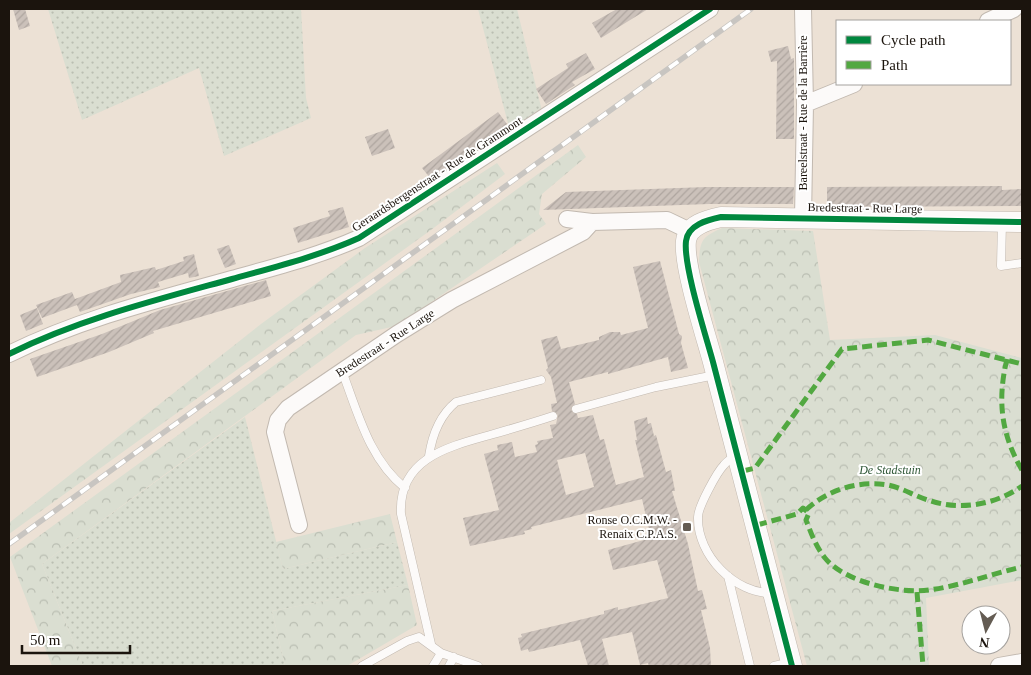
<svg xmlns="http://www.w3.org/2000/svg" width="1031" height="675" viewBox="0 0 1031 675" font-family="'Times New Roman',serif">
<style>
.grass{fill:url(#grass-dots)}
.forest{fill:url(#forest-crowns)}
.building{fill:url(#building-hatch);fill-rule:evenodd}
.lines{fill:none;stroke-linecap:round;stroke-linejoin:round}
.service-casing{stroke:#c2b9b0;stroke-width:9}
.minor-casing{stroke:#c2b9b0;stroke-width:18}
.tertiary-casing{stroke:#c2b9b0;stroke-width:21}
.service{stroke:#fcfaf9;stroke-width:8}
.minor{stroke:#fcfaf9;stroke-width:16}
.tertiary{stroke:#fcfaf9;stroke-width:20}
.rail-casing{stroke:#c8c5c1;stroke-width:5.5}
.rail{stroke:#fff;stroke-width:4;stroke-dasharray:11;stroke-linecap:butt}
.quiet{stroke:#52a841;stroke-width:5;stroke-dasharray:10 5;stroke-linecap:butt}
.cycleway-casing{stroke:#fff;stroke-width:9}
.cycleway{stroke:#00873e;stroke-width:6}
.poi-dot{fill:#645c53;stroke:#fff;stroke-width:2}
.labels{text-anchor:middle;stroke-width:4;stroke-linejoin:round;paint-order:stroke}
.street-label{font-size:12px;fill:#1b140d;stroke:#fff}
.park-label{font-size:12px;font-style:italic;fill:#2d5635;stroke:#fff}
.poi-label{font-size:12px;fill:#1b140d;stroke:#fff;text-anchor:end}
</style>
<defs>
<pattern id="grass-dots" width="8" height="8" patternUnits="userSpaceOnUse" patternTransform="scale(1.25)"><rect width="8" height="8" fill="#daded1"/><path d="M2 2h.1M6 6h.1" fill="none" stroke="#babeb2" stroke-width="1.8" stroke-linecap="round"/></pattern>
<pattern id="forest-crowns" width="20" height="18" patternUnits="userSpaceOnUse" patternTransform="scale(1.25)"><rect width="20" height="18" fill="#daded1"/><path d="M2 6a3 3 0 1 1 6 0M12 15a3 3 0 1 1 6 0" fill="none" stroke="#babeb2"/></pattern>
<pattern id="building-hatch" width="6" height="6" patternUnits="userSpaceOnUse" patternTransform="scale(1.25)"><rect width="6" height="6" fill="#cbc1ba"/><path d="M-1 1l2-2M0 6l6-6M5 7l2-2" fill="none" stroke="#aea59f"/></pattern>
</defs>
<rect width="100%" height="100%" fill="#ece1d5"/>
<!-- grass -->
<path class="grass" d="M48,9H301L306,98L311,118L224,156L199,68L82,120Z
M478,9H517L542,111L510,131Z
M245,417L283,569L397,542L408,585L272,611L285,666H83L42,564Z"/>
<!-- forest -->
<path class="forest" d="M578,145L586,157L542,194L539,214L546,224L396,326L356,335L42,564L83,666H52L10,557Z
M497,163L505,174L431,230L9,534V523L261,324L365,248Z
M722,228L813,231L830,340L935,335L1022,358V580L926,598L929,666H807L699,262C700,240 702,237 722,228Z
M390,514L397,542L283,569L276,542Z
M408,585L417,625L347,666H285L272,611Z"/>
<!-- building -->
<path class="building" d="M13,9H25L30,26L19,30Z
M617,9H648L601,38L592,23Z
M788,46L791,59L794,58V139H776L777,61L771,62L768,51Z
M586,53L595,69L572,82L575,85L546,104L536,89L568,68L566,64Z
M498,112L507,124L431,179L422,168Z
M388,129L395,148L372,156L365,137Z
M1002,186V190L1022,189V206L827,207V187Z
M707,187H794L793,204H709L543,210L566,192Z
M343,207L349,227L298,243L293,228L330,216L328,211Z
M229,245L236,264L225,268L217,249Z
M194,254L199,276L189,278L188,273L158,282L160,287L131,294L80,312L77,305L42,318L36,305L72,292L75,299L121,282L120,275L155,267L156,270L184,261L183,257Z
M660,261L679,334L682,336L681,343L688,368L671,372L668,357L608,374V372L569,382L575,404L571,410L577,414L578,418L593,415L600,440L604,439L616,485L644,477L635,440H637L634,421L647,417L648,424L651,423L654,436L656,435L666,472L671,470L675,491H672L688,544L698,591L702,590L707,609L701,610L710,648L711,666H649L648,663L640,665L632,632L602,639L609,666H588L580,640L529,652L528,649L521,651L518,638L522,637L521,634L604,614V611L618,607V610L668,598L657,560L613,570L608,550L651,538L642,499L531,527L532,529L524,531L525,534L470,546L463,518L499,510L484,454L498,450L497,445L512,442L515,457L537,452L535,445L538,444L537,441L553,438L550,425L556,424L558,415L552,411L551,404L557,403L551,377L546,370L548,368L541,340L557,336L561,349L599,340V337L610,332H620L621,335L648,328L633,267ZM585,453L594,487L566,495L557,460Z
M266,280L271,296L153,331L154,333L109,352L37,377L30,359L102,334L160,310Z
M37,308L43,324L26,331L20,315Z"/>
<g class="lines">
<defs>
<path id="service" d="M1002,222L1001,266L1022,263
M342,371C358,413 369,459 405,488
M576,409L656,387L715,375
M736,455C732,458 727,461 724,465C717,472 698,507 698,517C697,555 735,594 772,593
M429,456C432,436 440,415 456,402L541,380
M728,576L750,666
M431,644L401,514C398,459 447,447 490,435C511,429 532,423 553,416
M362,666L407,641L419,637L441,653L478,666
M433,666L441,653
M449,666L454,657
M774,666L791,662"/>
<path id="minor" d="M988,21L1014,9
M805,104L854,84
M803,218L805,104L803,9
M567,219L592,222L667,220L690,231
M9,354C80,319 156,300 232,279C275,267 319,256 359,238L710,9
M299,525L275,432L278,420L288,408L397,334L452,300L583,232L592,222
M999,666L1022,662"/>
<path id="tertiary" d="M792,666C766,565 740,464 713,362C706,336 683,265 686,241C688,225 707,220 721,217L1022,222"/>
</defs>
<!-- service casing -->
<use href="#service" class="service-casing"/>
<!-- minor casing -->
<use href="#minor" class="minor-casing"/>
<!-- tertiary casing -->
<use href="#tertiary" class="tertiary-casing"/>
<!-- service -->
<use href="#service" class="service"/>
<!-- minor -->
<use href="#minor" class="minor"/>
<!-- tertiary -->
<use href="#tertiary" class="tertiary"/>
<defs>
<path id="rail" d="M9,544L751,9"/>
</defs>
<!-- rail casing -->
<use href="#rail" class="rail-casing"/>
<!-- rail -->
<use href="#rail" class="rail"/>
<!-- quiet -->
<path class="quiet" d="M1007,359C997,400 1001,434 1022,470
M743,471L755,468L842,349L928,340L1022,364
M806,510C827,490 859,480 888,485C903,488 916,497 931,501C962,511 997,504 1022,486
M757,525L797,514L803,508L809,513L806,520C811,533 816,547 825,558C844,582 899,594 929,590C960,586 991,574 1022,567
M917,592L923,666"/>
<defs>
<path id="cycleway" d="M9,354C80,319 156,300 232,279C275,267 319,256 359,238L710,9
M792,666C766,565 740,464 713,362C706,336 683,265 686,241C688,225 707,220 721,217L1022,222"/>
</defs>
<!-- cycleway casing -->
<use href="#cycleway" class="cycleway-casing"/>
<!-- cycleway -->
<use href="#cycleway" class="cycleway"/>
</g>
<!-- markers -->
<rect class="poi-dot" x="682" y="522" width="10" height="10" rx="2.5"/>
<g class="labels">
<!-- street labels -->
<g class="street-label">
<text transform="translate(803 113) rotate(-90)" y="4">Bareelstraat - Rue de la Barrière</text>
<text transform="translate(437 174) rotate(-33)" y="4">Geraardsbergenstraat - Rue de Grammont</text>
<text transform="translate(865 208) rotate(1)" y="4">Bredestraat - Rue Large</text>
<text transform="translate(385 343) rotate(-33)" y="4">Bredestraat - Rue Large</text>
</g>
<!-- park labels -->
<g class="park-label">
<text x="890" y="474">De Stadstuin</text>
</g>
<!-- poi labels -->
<g class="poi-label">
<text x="677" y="524">Ronse O.C.M.W. -<tspan x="677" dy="14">Renaix C.P.A.S.</tspan></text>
</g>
</g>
<!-- border -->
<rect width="1031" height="675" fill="none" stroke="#1b140d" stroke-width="20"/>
<!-- legend -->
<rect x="836" y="20" width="175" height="65" fill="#ffffff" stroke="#a4a19e"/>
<rect x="846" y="36" width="25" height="8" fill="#00873e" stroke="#a4a19e"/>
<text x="881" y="45" font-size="15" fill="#1b140d">Cycle path</text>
<rect x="846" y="61" width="25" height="8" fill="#52a841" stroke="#a4a19e"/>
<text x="881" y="70" font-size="15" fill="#1b140d">Path</text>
<!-- north arrow -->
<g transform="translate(986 630) rotate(187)"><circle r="24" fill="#ffffff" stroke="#a4a19e"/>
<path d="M0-4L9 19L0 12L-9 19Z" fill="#645c53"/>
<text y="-8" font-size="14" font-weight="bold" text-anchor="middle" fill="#1b140d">N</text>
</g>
<!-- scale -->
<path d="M22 645v8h108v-8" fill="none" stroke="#1b140d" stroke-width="2.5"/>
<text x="30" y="645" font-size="15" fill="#1b140d" stroke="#ffffff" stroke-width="4" paint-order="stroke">50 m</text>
</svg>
